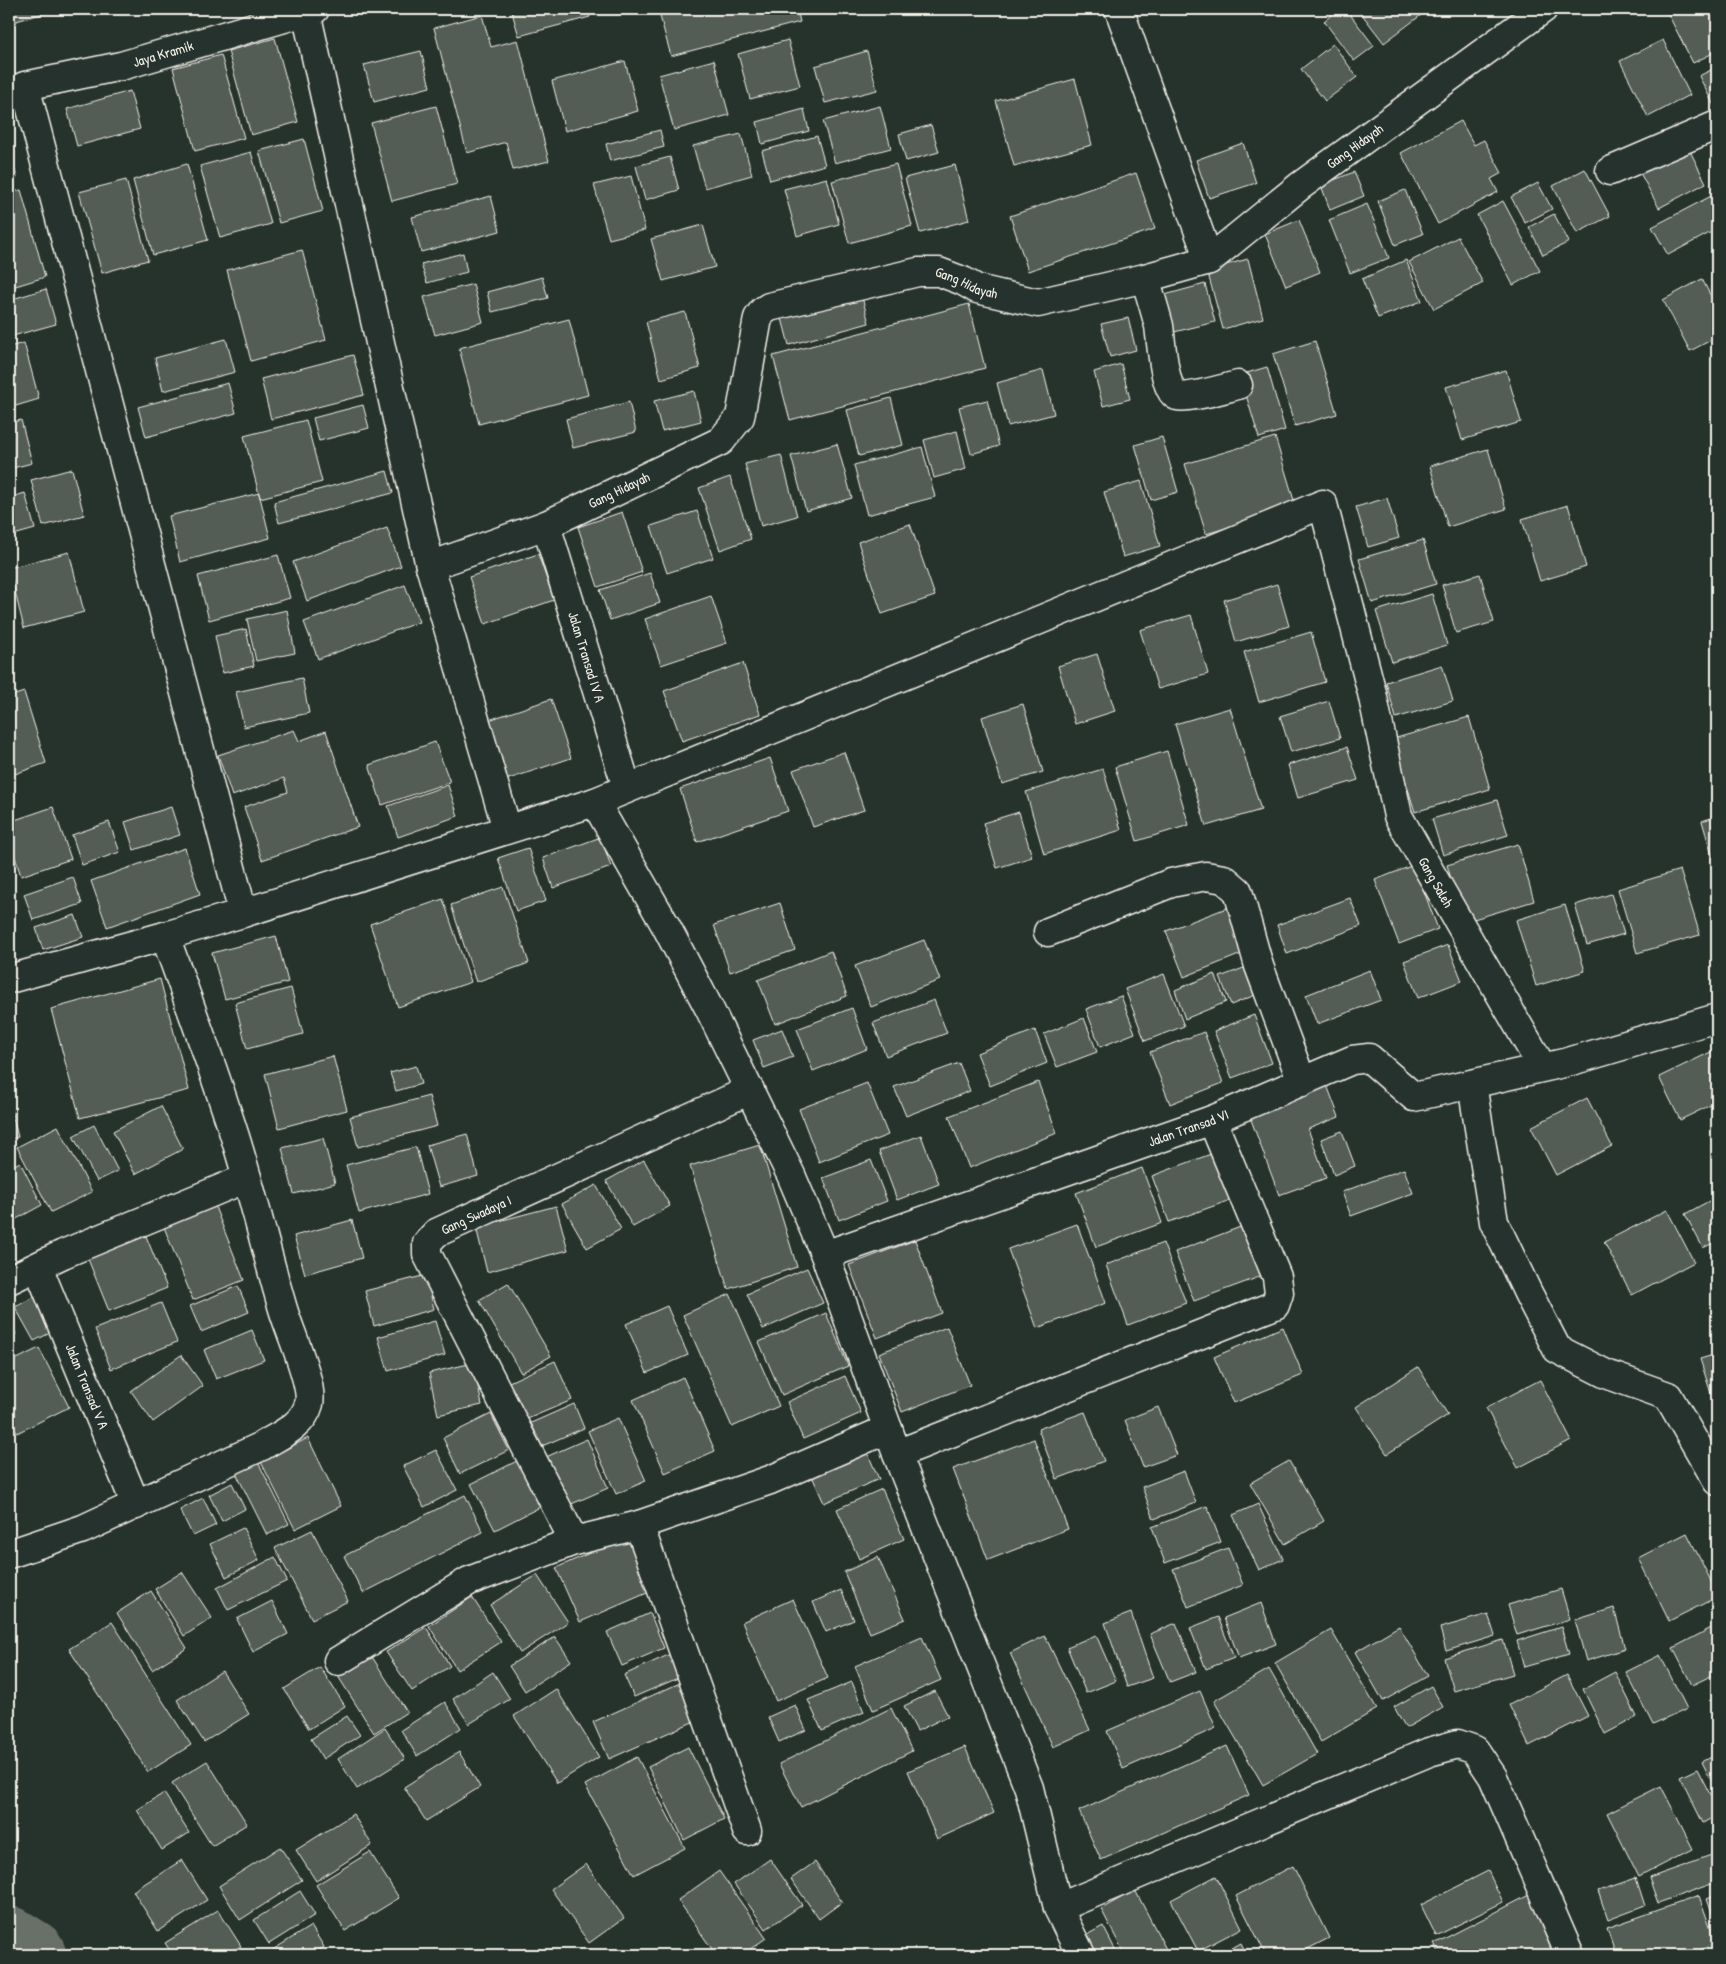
<svg xmlns="http://www.w3.org/2000/svg" width="1726" height="1964" viewBox="0 0 1726 1964" font-family="'Patrick Hand',sans-serif">
<style>
.lines{fill:none;stroke-linecap:round;stroke-linejoin:round}
.river{stroke:#676f68;stroke-width:72}
.building{fill:#525c55;stroke:#f4f1e8}
.minor-casing{stroke:#f4f1e8;stroke-width:31}
.minor{stroke:#26332d;stroke-width:28}
.labels{text-anchor:middle;stroke-width:4;stroke-linejoin:round;paint-order:stroke}
.street-label{font-size:14px;fill:#f4f1e8;stroke:#26332d}
</style>
<rect width="100%" height="100%" fill="#26332d"/>
<filter id="ink" filterUnits="userSpaceOnUse"><feTurbulence type="fractalNoise" baseFrequency=".02" numOctaves="2"/><feDisplacementMap in="SourceGraphic" scale="10" xChannelSelector="R" yChannelSelector="G"/><feConvolveMatrix kernelMatrix="1 2 1 2 8 2 1 2 1" color-interpolation-filters="sRGB"/></filter>
<g filter="url(#ink)">
<g class="lines">
<!-- river -->
<path class="river" d="M9,1942L30,1955"/>
</g>
<!-- building -->
<path class="building" d="M9,9H59L9,23Z
M511,9H588L590,17L519,36Z
M658,9H797L800,22L671,56Z
M1339,9H1346L1374,46L1354,61L1324,21Z
M1358,9H1429L1384,43Z
M1674,9H1717V51L1693,63L1667,12Z
M482,15L491,47L518,40L549,161L513,170L506,142L467,153L434,28Z
M275,38L298,122L251,135L228,51Z
M788,40L800,86L750,99L738,54Z
M1663,40L1690,95L1648,117L1620,61Z
M1333,44L1357,77L1325,101L1301,69Z
M421,51L430,87L374,102L364,65Z
M867,51L877,90L825,103L815,66Z
M221,55L244,138L195,151L173,68Z
M714,60L729,115L674,130L659,75Z
M625,61L638,111L565,131L552,81Z
M1717,67V112L1699,76Z
M1075,79L1092,145L1014,166L996,101Z
M130,91L140,129L77,146L67,109Z
M436,106L457,184L392,201L371,123Z
M880,106L891,148L835,163L823,121Z
M804,109L809,131L762,144L757,122Z
M1461,121L1474,145L1484,140L1502,173L1491,179L1498,192L1438,224L1401,153Z
M931,125L939,152L906,161L899,134Z
M660,130L664,147L610,161L606,144Z
M741,134L752,175L705,188L693,146Z
M817,136L825,165L770,180L762,151Z
M304,139L323,211L279,223L259,151Z
M1243,143L1256,183L1209,198L1196,160Z
M1687,145L1706,183L1659,208L1639,171Z
M9,148L17,178L9,181Z
M251,152L271,224L220,238L200,166Z
M670,157L679,190L645,200L636,166Z
M187,164L208,240L153,255L133,180Z
M896,164L912,226L849,243L832,181Z
M955,165L969,220L920,233L905,178Z
M1585,169L1610,216L1577,233L1553,186Z
M1354,172L1364,196L1330,210L1321,185Z
M1136,173L1155,229L1028,271L1010,216Z
M631,176L645,230L609,239L594,185Z
M827,178L839,224L797,236L784,189Z
M126,180L148,260L102,273L79,192Z
M1538,183L1552,209L1525,223L1511,197Z
M21,190L45,277L9,288V193Z
M1405,190L1423,234L1395,245L1378,201Z
M1717,193V229L1668,255L1652,227Z
M491,196L500,231L421,252L412,217Z
M1503,201L1540,271L1513,285L1477,215Z
M1367,204L1389,258L1350,273L1329,220Z
M1554,214L1569,242L1543,255L1529,227Z
M1299,220L1320,272L1286,286L1265,234Z
M703,225L715,267L663,281L651,239Z
M1458,237L1483,283L1434,309L1409,262Z
M302,250L326,340L251,361L227,270Z
M463,253L467,272L427,283L421,264Z
M1248,259L1263,318L1223,329L1207,270Z
M1406,260L1422,301L1378,318L1362,279Z
M1717,260V271L1713,262Z
M542,277L548,298L492,312L487,292Z
M1702,279L1717,308V337L1690,351L1663,300Z
M473,284L483,322L435,335L424,297Z
M1205,284L1215,322L1170,333L1161,296Z
M46,289L56,324L9,337V300Z
M860,290L869,323L789,345L780,311Z
M969,304L985,368L790,420L773,356Z
M685,312L700,368L661,379L646,322Z
M1128,318L1136,350L1110,357L1101,324Z
M569,319L588,395L479,424L459,348Z
M226,339L235,372L163,391L155,358Z
M1315,341L1337,414L1295,426L1273,354Z
M24,343L39,399L9,408V347Z
M353,355L364,395L271,419L261,379Z
M1121,364L1130,399L1103,406L1094,372Z
M1267,367L1285,430L1259,438L1240,375Z
M1043,370L1054,414L1008,426L997,383Z
M1506,370L1521,422L1462,440L1446,387Z
M228,383L236,413L146,437L138,407Z
M694,391L701,421L662,431L654,401Z
M891,398L903,445L859,456L847,410Z
M987,400L999,446L971,454L959,407Z
M629,402L636,432L573,448L566,419Z
M363,405L369,428L319,441L313,418Z
M21,420L32,463L9,469V423Z
M306,420L322,482L260,498L244,436Z
M957,431L966,469L934,478L924,440Z
M1162,437L1178,492L1151,500L1135,445Z
M1275,437L1296,507L1206,534L1185,464Z
M837,444L852,498L806,511L791,456Z
M922,447L935,497L867,515L854,465Z
M1488,449L1506,509L1448,527L1430,466Z
M781,455L797,516L761,526L745,464Z
M72,469L84,515L43,526L31,480Z
M387,471L393,493L279,523L274,502Z
M730,477L751,539L720,550L699,488Z
M1141,481L1160,546L1123,557L1104,492Z
M25,493L35,529L10,536L9,498Z
M259,493L270,538L180,562L169,516Z
M1387,498L1399,538L1368,547L1356,507Z
M1568,505L1586,567L1540,581L1522,519Z
M697,511L713,558L667,573L651,526Z
M622,512L642,572L598,587L578,527Z
M910,524L935,596L882,614L858,542Z
M387,528L401,566L307,601L293,562Z
M1423,540L1436,584L1372,603L1359,559Z
M69,552L84,612L24,628L9,568Z
M538,554L554,600L485,624L469,577Z
M278,555L290,598L209,620L198,576Z
M650,573L660,603L610,620L600,590Z
M1480,574L1494,622L1456,633L1442,585Z
M1277,584L1289,626L1236,642L1224,600Z
M405,585L419,622L318,659L304,622Z
M1432,594L1447,645L1392,662L1376,611Z
M711,596L727,643L661,665L645,619Z
M287,610L295,653L256,661L247,619Z
M1191,615L1208,674L1158,689L1140,630Z
M246,629L254,666L223,673L215,636Z
M1311,632L1325,682L1259,702L1244,652Z
M1097,654L1115,711L1075,724L1058,666Z
M743,663L760,714L682,741L664,691Z
M1442,665L1453,701L1396,718L1386,682Z
M302,678L309,713L244,727L236,692Z
M24,692L46,763L9,776V697Z
M551,699L571,758L497,783L477,724Z
M1329,701L1340,738L1291,752L1280,716Z
M1023,704L1043,772L1002,784L982,717Z
M1230,708L1261,810L1206,826L1175,724Z
M1469,717L1490,789L1415,812L1393,739Z
M294,730L299,741L326,731L358,827L262,860L244,807L288,792L284,778L232,796L218,755Z
M435,742L450,782L382,805L369,765Z
M1347,747L1358,780L1298,798L1288,765Z
M1167,751L1189,825L1137,841L1115,767Z
M844,752L864,810L813,827L793,770Z
M770,758L788,811L697,842L680,789Z
M1103,769L1121,830L1044,854L1026,792Z
M448,785L458,816L398,837L388,806Z
M1497,800L1508,835L1443,855L1432,819Z
M53,807L71,859L21,876L9,838V822Z
M171,807L180,835L134,850L125,822Z
M1019,812L1032,857L997,868L983,823Z
M1717,816V872L1702,821Z
M109,822L120,852L82,865L72,835Z
M601,837L611,867L553,888L543,858Z
M1518,844L1534,901L1464,922L1447,865Z
M185,848L200,894L107,927L91,881Z
M528,848L546,901L516,911L498,858Z
M1414,865L1438,929L1399,944L1375,880Z
M1680,870L1700,935L1637,953L1618,889Z
M73,877L82,904L33,920L24,894Z
M503,887L529,963L476,982L451,905Z
M1611,894L1624,934L1587,945L1575,905Z
M1350,898L1361,926L1287,954L1277,925Z
M443,899L471,982L398,1007L370,924Z
M780,903L795,950L730,972L714,925Z
M1565,905L1585,971L1536,986L1516,920Z
M1232,906L1249,951L1184,977L1166,931Z
M75,915L83,937L43,950L36,928Z
M276,936L288,982L225,999L212,953Z
M924,940L940,980L871,1007L855,966Z
M1448,945L1462,981L1418,998L1404,961Z
M831,951L847,996L775,1024L758,980Z
M1249,966L1260,993L1231,1005L1220,977Z
M1370,970L1381,1000L1317,1024L1306,995Z
M1164,974L1184,1026L1145,1041L1125,989Z
M1215,974L1226,1002L1185,1019L1175,990Z
M160,979L189,1090L80,1118L51,1009Z
M291,988L303,1034L247,1049L235,1003Z
M1121,996L1135,1033L1100,1047L1086,1009Z
M934,1000L947,1033L886,1056L873,1023Z
M852,1008L867,1049L813,1071L797,1029Z
M1254,1015L1272,1063L1232,1078L1214,1031Z
M1084,1018L1097,1052L1057,1067L1044,1034Z
M782,1029L793,1057L764,1068L753,1040Z
M1035,1030L1047,1063L990,1086L977,1053Z
M1204,1032L1223,1083L1170,1104L1150,1052Z
M1717,1049V1102L1680,1120L1659,1077Z
M333,1056L347,1110L279,1128L265,1074Z
M959,1063L970,1091L906,1116L894,1087Z
M416,1066L421,1084L396,1091L390,1073Z
M1325,1080L1339,1117L1308,1129L1326,1178L1279,1195L1247,1109Z
M1038,1082L1057,1133L969,1168L949,1116Z
M867,1083L888,1135L819,1162L799,1109Z
M429,1096L437,1126L358,1147L350,1117Z
M1587,1098L1612,1146L1556,1175L1531,1127Z
M9,1102L18,1137L9,1140Z
M161,1106L183,1149L135,1174L113,1131Z
M94,1125L118,1171L97,1181L73,1136Z
M58,1126L92,1192L51,1212L17,1147Z
M1342,1131L1355,1166L1334,1175L1321,1139Z
M467,1134L478,1176L439,1187L427,1145Z
M921,1135L939,1184L897,1200L879,1151Z
M323,1138L335,1183L294,1194L282,1148Z
M760,1145L797,1267L728,1289L690,1166Z
M416,1147L428,1194L359,1213L346,1165Z
M1219,1151L1236,1198L1169,1222L1152,1176Z
M644,1160L670,1206L633,1227L606,1181Z
M871,1160L887,1201L839,1220L823,1178Z
M20,1162L42,1205L9,1223V1168Z
M1142,1168L1162,1223L1096,1247L1076,1193Z
M1404,1169L1413,1193L1351,1216L1342,1192Z
M596,1185L621,1229L587,1248L562,1204Z
M1711,1200L1717,1212V1241L1703,1248L1685,1214Z
M213,1202L244,1280L193,1300L162,1222Z
M556,1206L568,1250L487,1272L476,1227Z
M1667,1210L1694,1262L1632,1295L1604,1242Z
M352,1220L362,1258L305,1274L294,1236Z
M1077,1224L1106,1303L1037,1328L1008,1249Z
M1243,1226L1262,1276L1194,1301L1175,1252Z
M146,1236L167,1288L109,1311L88,1259Z
M915,1240L942,1313L877,1338L849,1265Z
M1163,1243L1186,1303L1128,1325L1106,1265Z
M807,1268L823,1303L763,1329L747,1294Z
M426,1275L434,1309L374,1326L365,1291Z
M508,1283L551,1356L521,1373L479,1300Z
M238,1286L249,1312L201,1332L190,1306Z
M730,1294L779,1406L732,1427L683,1315Z
M38,1295L56,1330L34,1341L15,1307Z
M161,1303L177,1342L111,1369L95,1329Z
M667,1306L688,1355L647,1373L626,1324Z
M826,1313L848,1366L782,1395L759,1342Z
M9,1319L16,1334L9,1338Z
M435,1321L445,1355L388,1371L378,1337Z
M947,1327L970,1385L902,1412L879,1353Z
M1283,1327L1303,1375L1234,1403L1214,1357Z
M252,1330L264,1360L216,1379L204,1350Z
M39,1348L69,1407L17,1433L9,1418V1363Z
M1717,1354V1405L1715,1406L1700,1359Z
M181,1355L203,1386L153,1422L131,1391Z
M555,1361L572,1400L525,1420L509,1382Z
M473,1363L482,1405L438,1415L429,1373Z
M1418,1367L1448,1415L1387,1454L1356,1407Z
M845,1376L861,1413L803,1439L787,1402Z
M683,1377L715,1451L665,1473L633,1400Z
M1540,1380L1571,1440L1518,1468L1486,1408Z
M574,1404L584,1428L542,1446L531,1423Z
M1158,1407L1177,1455L1143,1467L1125,1420Z
M1085,1412L1104,1461L1057,1479L1038,1429Z
M491,1414L509,1450L460,1474L443,1438Z
M618,1418L646,1481L616,1494L588,1431Z
M308,1438L341,1506L295,1529L261,1462Z
M587,1439L608,1488L567,1506L546,1457Z
M1034,1439L1068,1529L988,1560L953,1469Z
M436,1450L457,1490L424,1507L403,1466Z
M867,1452L879,1479L824,1503L812,1476Z
M523,1458L546,1504L495,1530L471,1484Z
M257,1460L289,1524L267,1535L235,1471Z
M1289,1461L1324,1521L1285,1544L1250,1483Z
M1184,1471L1196,1503L1154,1519L1142,1487Z
M232,1483L245,1509L222,1521L209,1495Z
M882,1489L904,1539L859,1559L837,1509Z
M465,1495L483,1532L363,1593L344,1556Z
M203,1498L216,1525L193,1536L180,1510Z
M1258,1504L1283,1559L1259,1570L1233,1515Z
M1207,1506L1221,1542L1165,1563L1152,1527Z
M243,1528L259,1560L226,1577L210,1544Z
M312,1530L348,1601L312,1619L275,1548Z
M1687,1533L1717,1593V1597L1669,1621L1638,1558Z
M630,1535L654,1590L580,1622L556,1568Z
M1228,1548L1243,1585L1188,1607L1173,1569Z
M275,1557L287,1581L228,1610L217,1588Z
M878,1557L905,1619L870,1633L844,1572Z
M182,1572L212,1618L184,1636L155,1589Z
M537,1575L568,1622L520,1653L490,1605Z
M1561,1589L1570,1619L1517,1635L1508,1605Z
M841,1590L854,1620L826,1632L813,1602Z
M151,1591L187,1648L152,1670L117,1613Z
M472,1597L501,1642L457,1670L429,1626Z
M793,1599L828,1678L776,1701L742,1622Z
M272,1601L288,1634L253,1652L237,1619Z
M1261,1603L1276,1644L1239,1658L1224,1618Z
M1614,1608L1625,1649L1586,1661L1575,1620Z
M650,1613L664,1648L622,1666L607,1632Z
M1131,1613L1153,1678L1127,1687L1105,1623Z
M1488,1614L1495,1636L1446,1651L1440,1628Z
M1218,1617L1234,1658L1206,1669L1190,1628Z
M112,1622L191,1745L148,1772L69,1649Z
M1176,1623L1196,1672L1170,1682L1150,1634Z
M1717,1625V1673L1692,1685L1673,1648Z
M1399,1626L1428,1676L1383,1701L1355,1652Z
M426,1627L450,1666L412,1691L386,1652Z
M1561,1627L1569,1654L1524,1667L1517,1641Z
M1331,1630L1377,1709L1321,1742L1275,1663Z
M1096,1635L1116,1681L1086,1693L1067,1647Z
M1045,1636L1090,1730L1053,1747L1010,1653Z
M555,1637L571,1661L525,1691L509,1666Z
M922,1637L941,1680L873,1710L855,1666Z
M1503,1640L1513,1674L1454,1691L1444,1658Z
M369,1652L407,1712L374,1733L336,1673Z
M675,1652L685,1675L634,1697L624,1675Z
M1660,1655L1687,1709L1653,1725L1626,1672Z
M320,1667L345,1706L309,1729L284,1689Z
M1269,1669L1317,1754L1263,1785L1214,1701Z
M222,1671L249,1714L204,1742L177,1700Z
M493,1672L510,1699L469,1724L453,1699Z
M1615,1672L1637,1717L1605,1734L1583,1689Z
M1567,1675L1588,1716L1529,1746L1509,1705Z
M852,1682L864,1712L822,1731L808,1700Z
M680,1683L697,1720L609,1759L593,1722Z
M1431,1686L1443,1707L1406,1728L1394,1707Z
M556,1689L599,1757L557,1783L514,1716Z
M935,1691L948,1716L917,1731L904,1706Z
M1200,1691L1216,1728L1123,1769L1107,1731Z
M445,1702L461,1728L417,1756L401,1730Z
M795,1705L806,1730L779,1742L768,1717Z
M891,1708L912,1751L801,1807L779,1764Z
M347,1716L360,1735L323,1759L311,1739Z
M385,1728L405,1759L357,1789L338,1759Z
M1227,1746L1249,1795L1101,1860L1079,1811Z
M688,1747L724,1819L684,1840L648,1767Z
M965,1747L994,1813L937,1839L908,1771Z
M459,1752L480,1787L426,1821L404,1787Z
M1717,1754V1792L1702,1762Z
M637,1757L685,1848L634,1875L585,1785Z
M207,1761L247,1824L212,1846L172,1783Z
M1697,1769L1717,1808V1815L1703,1823L1680,1777Z
M1661,1786L1693,1849L1639,1877L1607,1813Z
M164,1793L189,1833L162,1850L137,1810Z
M353,1814L372,1845L316,1881L296,1850Z
M280,1847L302,1880L240,1920L219,1886Z
M370,1852L399,1898L345,1931L316,1885Z
M1717,1854V1882L1658,1903L1649,1878Z
M770,1859L802,1905L766,1929L734,1884Z
M182,1860L207,1900L158,1931L133,1891Z
M815,1862L842,1902L819,1919L791,1879Z
M586,1864L624,1918L589,1943L551,1889Z
M1293,1866L1329,1938L1296,1955H1266L1236,1896Z
M719,1871L766,1938L742,1955H716L678,1900Z
M1488,1871L1503,1902L1436,1936L1421,1905Z
M1216,1876L1242,1928L1198,1951L1171,1900Z
M1636,1878L1645,1906L1608,1920L1598,1891Z
M1135,1890L1169,1955H1125L1101,1909Z
M300,1891L315,1915L269,1944L254,1920Z
M1531,1894L1562,1955H1440L1434,1944Z
M1717,1894V1927L1707,1898Z
M1699,1896L1716,1944L1685,1955H1616L1607,1928Z
M218,1910L241,1946L225,1955H173L165,1943Z
M311,1926L324,1947L312,1955H273L271,1951Z
M1103,1926L1118,1955H1093L1083,1937Z
M1241,1943L1247,1955H1219Z"/>
<g class="lines">
<defs>
<g id="minor">
<path d="M1119,9L1209,260"/>
<path d="M306,12L430,566L507,829"/>
<path d="M25,86L243,913L595,802L666,926L710,1010L791,1175L825,1255L897,1454L1029,1788L1058,1908L1081,1955"/>
<path id="s1" d="M9,92L25,86L121,66L315,9"/>
<path d="M1610,171L1717,125"/>
<path d="M1145,278C1150,294 1155,310 1159,326C1161,339 1164,392 1177,396C1189,399 1225,388 1238,385"/>
<path id="s2" d="M546,525L627,788"/>
<path id="s3" d="M430,566L546,525L721,441L740,417L758,318L763,311L769,307L918,272H939L963,281L977,289L1038,303L1145,278L1209,260L1300,186L1543,9"/>
<path id="s4" d="M595,802L1323,504L1372,693L1398,816L1542,1067"/>
<path d="M1048,932L1171,883L1206,876L1224,879L1238,891L1259,966L1302,1082"/>
<path d="M9,979L165,936"/>
<path d="M1472,1084L1494,1222L1528,1293L1557,1349L1606,1374L1668,1396L1717,1481"/>
<path id="s5" d="M825,1255L1212,1120L1352,1060L1369,1058L1414,1097L1568,1062L1717,1018"/>
<path id="s6" d="M38,1267L136,1505"/>
<path d="M9,1280L63,1254L247,1178"/>
<path d="M897,1454L1275,1305L1279,1293L1277,1277L1212,1120"/>
<path d="M639,1525L747,1831"/>
<path id="s7" d="M574,1541L427,1254V1243L436,1233L750,1090"/>
<path d="M9,1554L83,1529L262,1446C280,1435 303,1426 309,1404C314,1385 289,1330 283,1309C266,1252 253,1194 235,1137C214,1070 189,1003 165,936L243,913"/>
<path d="M338,1661L469,1581L574,1541L639,1525L770,1480L888,1429"/>
<path d="M1058,1908L1429,1752L1458,1744L1475,1750L1493,1777L1570,1955"/>
</g>
</defs>
<!-- minor casing -->
<use href="#minor" class="minor-casing"/>
<!-- minor -->
<use href="#minor" class="minor"/>
</g>
</g>
<g class="labels">
<!-- street labels -->
<g class="street-label">
<text dy="5" stroke="none"><textPath href="#s1" startOffset="159">Jaya Kramik</textPath></text>
<text dy="5" stroke="none"><textPath href="#s3" startOffset="1104">Gang Hidayah</textPath></text>
<text dy="5" stroke="none"><textPath href="#s3" startOffset="668">Gang Hidayah</textPath></text>
<text dy="5" stroke="none"><textPath href="#s3" startOffset="204">Gang Hidayah</textPath></text>
<text dy="5" stroke="none"><textPath href="#s2" startOffset="138">Jalan Transad IV A</textPath></text>
<text dy="5" stroke="none"><textPath href="#s4" startOffset="1184">Gang Saleh</textPath></text>
<text dy="5" stroke="none"><textPath href="#s5" startOffset="385">Jalan Transad VI</textPath></text>
<text dy="5" stroke="none"><textPath href="#s7" startOffset="391">Gang Swadaya I</textPath></text>
<text dy="5" stroke="none"><textPath href="#s6" startOffset="129">Jalan Transad V A</textPath></text>
</g>
</g>
<!-- margin -->
<rect width="1726" height="1964" fill="none" stroke="#26332d" stroke-width="30"/>
<rect x="15" y="15" width="1696" height="1934" fill="none" stroke="#f4f1e8" stroke-width="2" filter="url(#ink)"/>
</svg>
